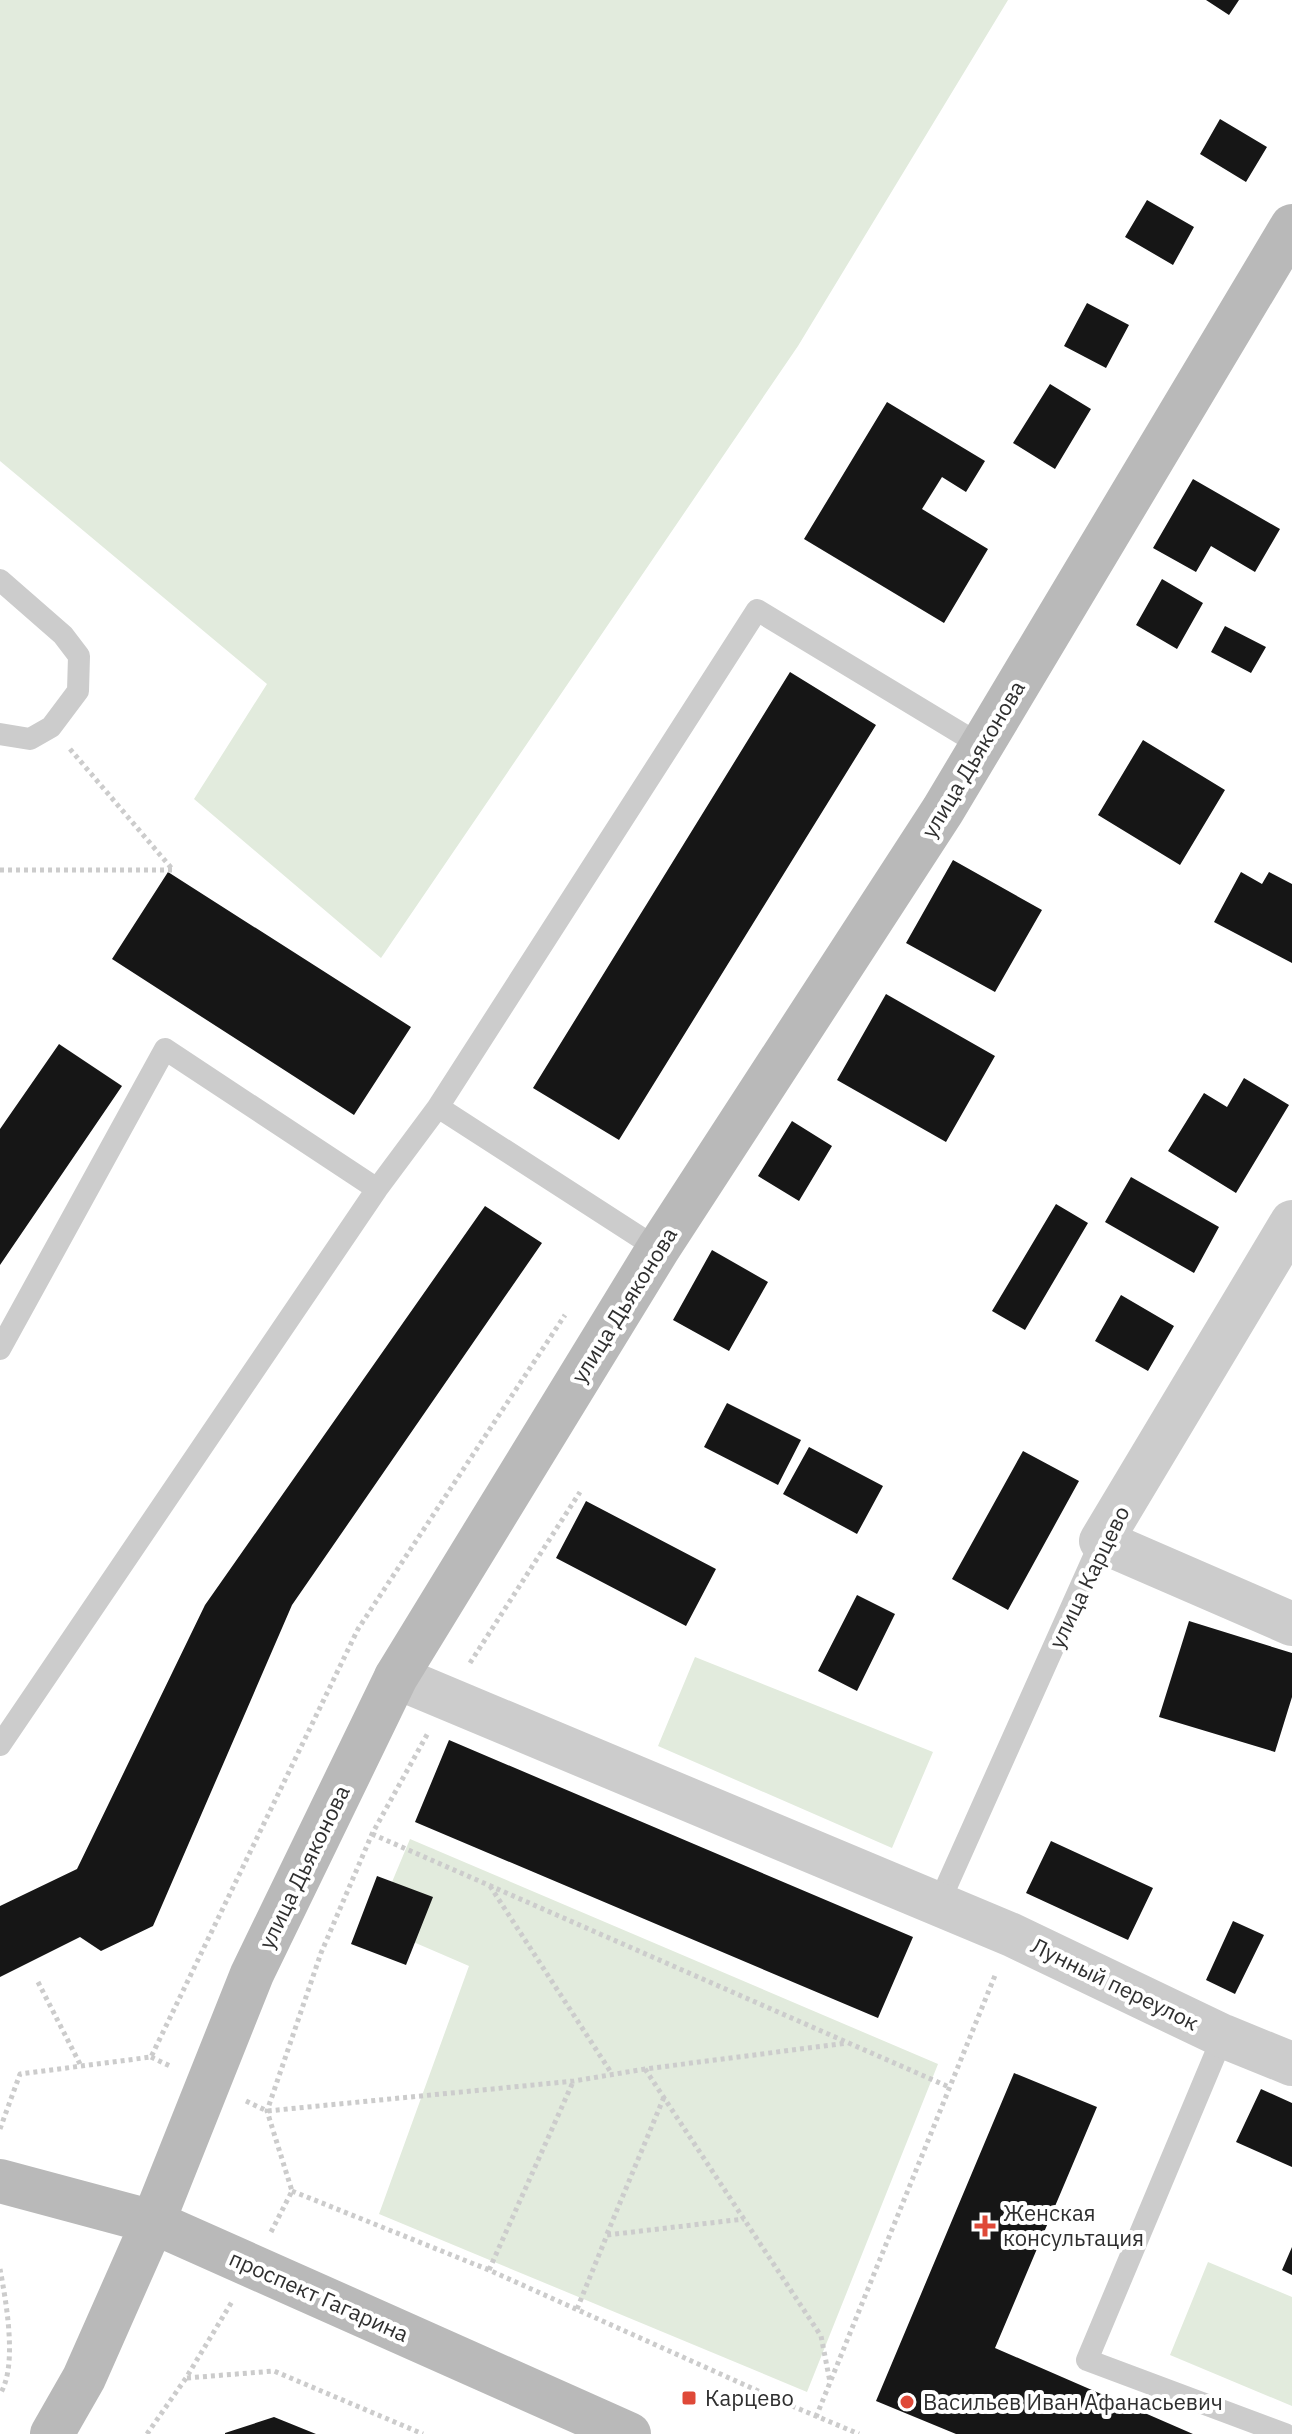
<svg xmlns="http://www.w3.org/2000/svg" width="1292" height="2434" viewBox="0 0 1292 2434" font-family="'IBM Plex Sans',sans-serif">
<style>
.green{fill:#e2ebdd}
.building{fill:#161616}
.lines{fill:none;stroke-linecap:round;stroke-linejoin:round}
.path{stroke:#ccc;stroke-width:5;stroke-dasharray:4 4;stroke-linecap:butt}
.service{stroke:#ccc;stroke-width:22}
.minor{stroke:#ccc;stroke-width:44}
.secondary{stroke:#b9b9b9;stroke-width:44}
.poi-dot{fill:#df4938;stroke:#fff;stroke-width:3}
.labels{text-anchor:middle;stroke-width:8;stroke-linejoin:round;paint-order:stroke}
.street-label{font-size:22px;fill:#2f2f2f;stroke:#fff}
.poi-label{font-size:22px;fill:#2f2f2f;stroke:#fff;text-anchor:start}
</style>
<rect width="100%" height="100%" fill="#fff"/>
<!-- green -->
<path class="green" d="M0,0H1008L798,346L381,958L194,799L267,684L0,461Z
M695,1657L933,1752L892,1848L658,1746Z
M410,1839L938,2064L807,2392L379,2214L469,1966L374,1925Z
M1208,2262L1292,2297V2406L1170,2355Z"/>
<!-- building -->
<path class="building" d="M1206,0H1239L1229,15Z
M1220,119L1267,147L1246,182L1200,154Z
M1147,200L1194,227L1173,265L1125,237Z
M1087,303L1129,325L1106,368L1064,346Z
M1050,384L1091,409L1055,469L1013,443Z
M887,402L985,461L966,492L942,477L922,509L988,549L944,623L804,539Z
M1193,479L1280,529L1255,572L1211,546L1196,572L1153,548Z
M1162,579L1203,603L1177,649L1136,625Z
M1225,626L1266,647L1251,673L1211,652Z
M790,672L876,725L619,1140L533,1088Z
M1143,740L1225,790L1180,865L1098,815Z
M953,860L1042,910L995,992L906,943Z
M168,872L411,1027L354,1115L112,959Z
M1241,872L1262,884L1269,872L1292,884V963L1214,922Z
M886,994L995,1056L946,1142L837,1080Z
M59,1044L122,1086L0,1265V1129Z
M1244,1078L1289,1105L1236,1193L1168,1151L1204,1093L1227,1107Z
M792,1121L832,1146L799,1201L758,1176Z
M1131,1177L1219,1227L1194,1273L1105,1222Z
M1056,1204L1088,1223L1025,1330L992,1311Z
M485,1206L542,1243L292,1605L153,1926L101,1951L80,1937L0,1977V1906L77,1869L205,1605Z
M712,1250L768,1282L729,1351L673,1320Z
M1121,1295L1174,1326L1148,1371L1095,1341Z
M727,1403L801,1440L778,1485L704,1447Z
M809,1447L883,1486L857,1534L783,1494Z
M1023,1451L1079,1481L1008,1610L952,1579Z
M586,1501L716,1569L686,1626L556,1558Z
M857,1595L895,1614L857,1691L818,1671Z
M1189,1621L1292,1653V1697L1275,1752L1159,1717Z
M449,1740L913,1937L878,2018L415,1822Z
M1051,1841L1153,1888L1128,1940L1026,1893Z
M377,1876L433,1897L406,1965L351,1944Z
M1233,1921L1264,1935L1235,1994L1206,1980Z
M1014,2073L1097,2107L995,2348L1193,2434H956L876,2401Z
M1261,2089L1292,2103V2167L1236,2142Z
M1292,2247V2275L1282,2270Z
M274,2417L316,2434H225V2433Z"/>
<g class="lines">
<!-- path -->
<path class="path" d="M70,749L173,870
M0,870H172
M470,1663L580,1492
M372,1834L949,2087
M490,1886L612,2074
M38,1982L81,2066
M151,2057L172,2067
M645,2069L821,2336L830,2382
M246,2101L267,2111L574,2081L645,2069L847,2043
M0,2129L20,2074L151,2057L358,1629L565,1315
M292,2191L489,2270L785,2403L859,2434
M271,2232L292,2191L267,2111L321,1953L372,1834L428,1733
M607,2234L664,2097
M0,2269C6,2301 18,2366 0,2394
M489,2270L573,2082
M577,2309L607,2235L744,2219
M187,2378L274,2371L423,2434
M816,2417L996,1973
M147,2434L186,2378L233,2300"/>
<!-- service -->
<path class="service" d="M0,580L63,635L79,656L78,691L51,727L30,739L0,734
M658,1249L438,1107L757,610L982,746
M0,1349L165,1049L377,1189
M0,1745L377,1189L438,1107
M938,1905L1101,1541
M1223,2036L1087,2360L1285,2434"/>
<!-- minor -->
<path class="minor" d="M1292,1222L1101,1541L1292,1624
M396,1677L1012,1935L1223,2036L1292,2064"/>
<!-- secondary -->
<path class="secondary" d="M0,2181L153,2222L629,2434
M52,2434L84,2378L153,2222L252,1974L396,1677L658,1249L943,810L1292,226"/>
</g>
<!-- markers -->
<g class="poi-dot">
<path d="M981 2214h8v8h8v8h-8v8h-8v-8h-8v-8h8z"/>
<rect x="681" y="2390" width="16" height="16" rx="4"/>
<circle cx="907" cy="2402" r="8"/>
</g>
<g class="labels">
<!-- street labels -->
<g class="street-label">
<text transform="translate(973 759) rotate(-59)" y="8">улица Дьяконова</text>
<text transform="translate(624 1305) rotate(-58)" y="8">улица Дьяконова</text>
<text transform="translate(1089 1577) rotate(-64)" y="8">улица Карцево</text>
<text transform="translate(304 1867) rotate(-64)" y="8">улица Дьяконова</text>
<text transform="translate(1115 1984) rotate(26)" y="8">Лунный переулок</text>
<text transform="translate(319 2296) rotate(24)" y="8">проспект Гагарина</text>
</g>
<!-- poi labels -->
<g class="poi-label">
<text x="1003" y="2221">Женская<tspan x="1003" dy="25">консультация</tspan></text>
<text x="705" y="2406">Карцево</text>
<text x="923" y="2410">Васильев Иван Афанасьевич</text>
</g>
</g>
</svg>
